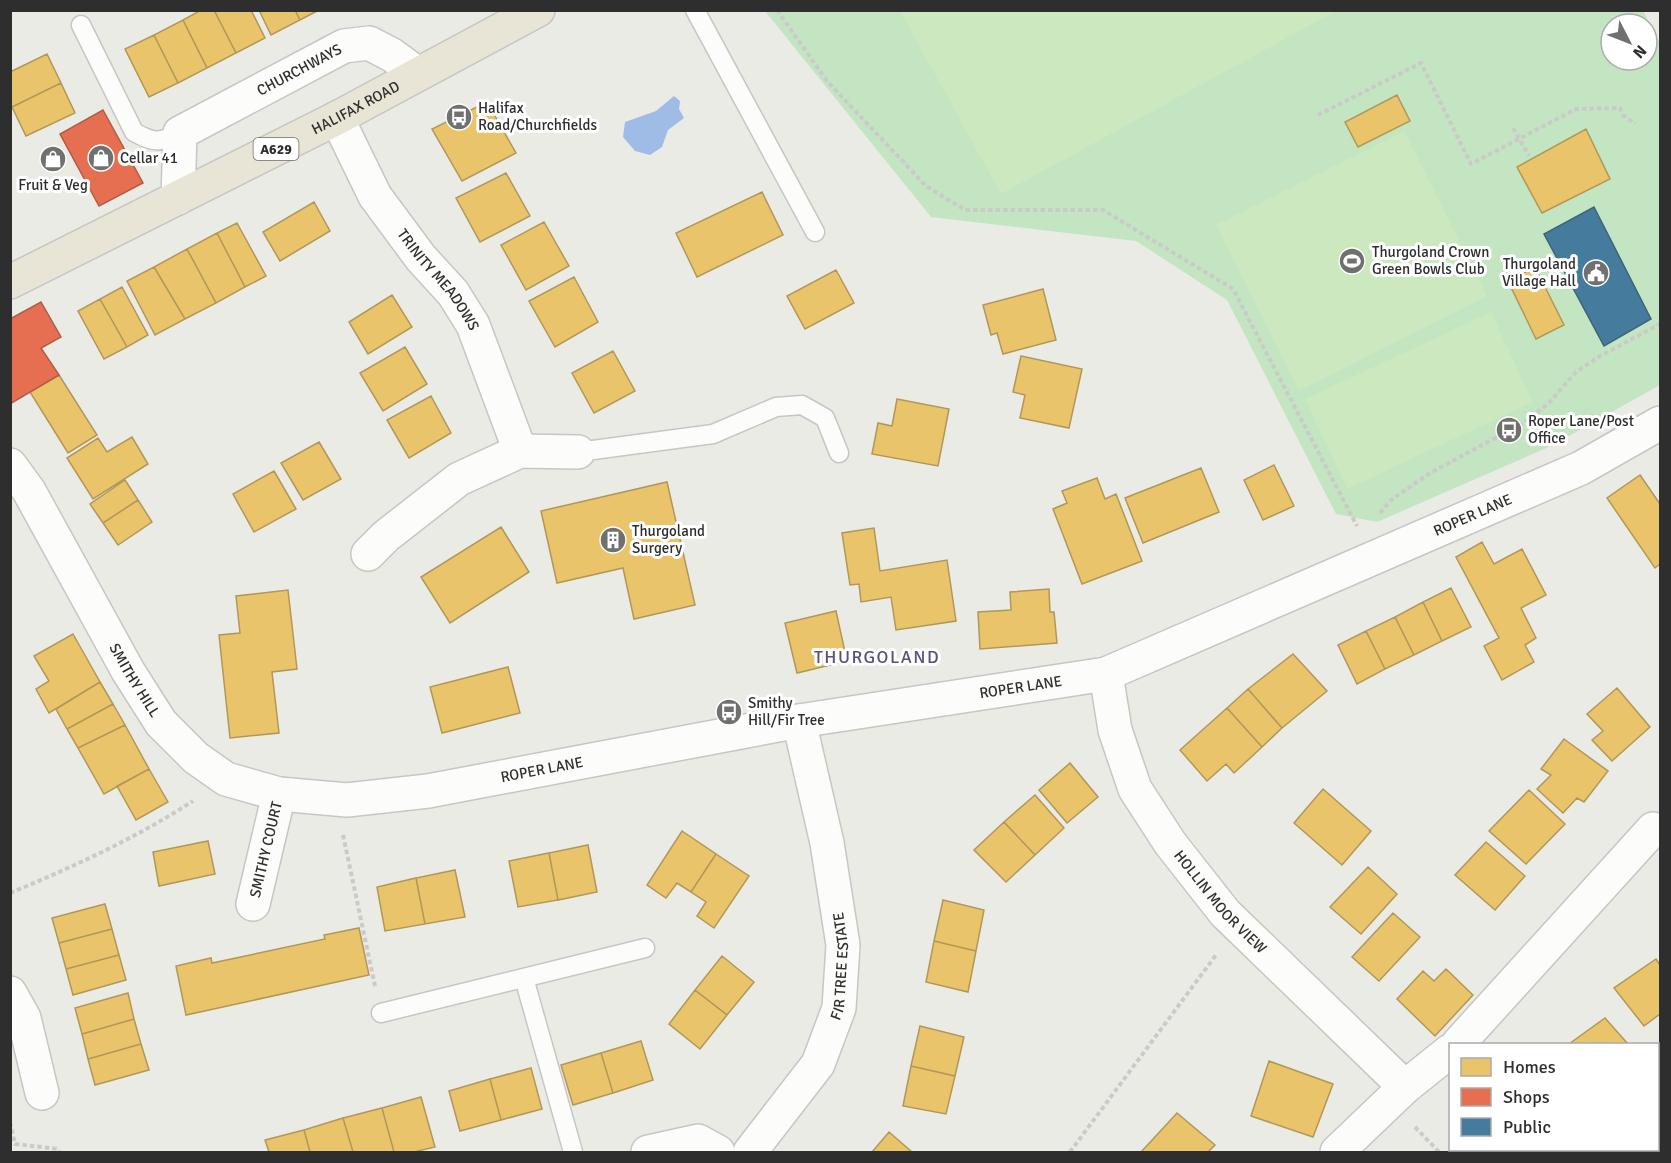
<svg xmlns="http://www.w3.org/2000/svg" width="1671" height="1163" viewBox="0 0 1671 1163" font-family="Signika,sans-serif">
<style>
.green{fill:#c3e5c1;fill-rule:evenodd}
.pitch{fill:#cbe8bf}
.water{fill:#9fbce6}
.homes{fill:#e9c46a;stroke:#b19758;stroke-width:1.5}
.shops{fill:#e76f51;stroke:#b05c46;stroke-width:1.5}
.public{fill:#457b9d;stroke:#3e647c;stroke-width:1.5}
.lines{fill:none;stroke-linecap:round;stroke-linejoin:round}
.lane-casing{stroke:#c6c6c4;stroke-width:21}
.street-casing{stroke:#c6c6c4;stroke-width:36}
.secondary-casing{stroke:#c6c6c4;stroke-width:36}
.highway-casing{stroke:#c6c6c4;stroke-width:36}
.path{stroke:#cacac9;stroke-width:4;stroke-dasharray:4.5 3;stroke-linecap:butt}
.lane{stroke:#fcfcfb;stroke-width:18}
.street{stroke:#fcfcfb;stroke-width:33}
.secondary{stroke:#fcfcfb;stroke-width:33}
.highway{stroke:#e8e5d7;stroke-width:33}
.labels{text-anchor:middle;stroke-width:6;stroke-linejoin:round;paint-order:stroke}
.shield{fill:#fff;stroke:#6d6d6d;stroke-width:1.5}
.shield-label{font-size:14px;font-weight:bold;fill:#2e2e2e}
.street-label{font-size:15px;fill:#2e2e2e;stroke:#fff}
.poi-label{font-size:15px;fill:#2e2e2e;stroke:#fff;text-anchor:start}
.quarter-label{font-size:18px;letter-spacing:1.5px;fill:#57517c;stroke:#fff}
</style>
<rect width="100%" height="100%" fill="#ebebe5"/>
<!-- green -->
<path class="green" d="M765,11H1643L1660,43V385L1551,446L1377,522L1336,514L1227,300L1136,241L931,217ZM1611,24H1647V60H1611Z"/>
<!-- pitch -->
<path class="pitch" d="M900,11H1336L1001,194Z
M1404,131L1487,296L1299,391L1216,225Z
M1491,312L1533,402L1347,489L1305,399Z"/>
<!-- water -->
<path class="water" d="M674,96L680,101L679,109L684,118L668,130L662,147L650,155L635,151L623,137L625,122L656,111Z"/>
<!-- homes -->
<path class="homes" d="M201,10H214L236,53L207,68L183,20Z
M214,10H251L265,38L236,53Z
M259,10H295L300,20L271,35Z
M295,10H319L300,20Z
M183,20L207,68L178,83L154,35Z
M154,35L178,83L149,97L125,49Z
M47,54L61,83L12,107L10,103V72Z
M61,83L75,113L26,136L12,107Z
M1397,95L1410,121L1358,147L1345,122Z
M487,102L516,153L462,181L432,129Z
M1586,129L1610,179L1542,213L1517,167Z
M506,173L530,216L480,242L456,198Z
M762,192L783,235L697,277L676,233Z
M314,202L330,231L280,261L263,232Z
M544,222L569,266L526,290L501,245Z
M237,223L266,276L245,287L217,233Z
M217,233L245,287L216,303L187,249Z
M187,249L216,303L185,319L154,267Z
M154,267L185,319L155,335L127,281Z
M1535,267L1564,325L1536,339L1508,281Z
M836,270L854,303L805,329L787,296Z
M574,277L598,322L555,347L529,301Z
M122,287L148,335L127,347L100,299Z
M1043,289L1056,340L1003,354L997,333L991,335L983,305Z
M392,295L412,327L368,354L349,322Z
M100,299L127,347L104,359L78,311Z
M405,347L427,384L383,411L360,373Z
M613,351L635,391L594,413L572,373Z
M1021,356L1082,369L1069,428L1020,418L1025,395L1013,392Z
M59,375L97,435L68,453L30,392Z
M431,396L451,433L409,458L387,420Z
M897,399L949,409L938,466L872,454L878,423L892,426Z
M132,437L148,464L93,499L67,458L98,438L107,452Z
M319,442L341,479L303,500L281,463Z
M1274,465L1294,506L1263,520L1244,480Z
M1201,468L1219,512L1143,543L1125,498Z
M274,471L296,509L254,532L233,494Z
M1640,475L1660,504V564L1655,568L1607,498Z
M1097,478L1105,499L1116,494L1142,561L1082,584L1053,509L1067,503L1062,491Z
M125,480L138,500L103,523L90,504Z
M667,482L695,605L634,619L623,568L557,583L541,511Z
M138,500L152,522L118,545L103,523Z
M501,527L529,572L450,623L421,577Z
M874,528L880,571L947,560L956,621L896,630L891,597L861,602L859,584L850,585L842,533Z
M1482,542L1494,564L1522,549L1546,595L1521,608L1536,638L1525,645L1534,662L1502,680L1484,646L1499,638L1456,557Z
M1451,588L1471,627L1442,641L1423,602Z
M1049,589L1050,612H1054L1057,643L980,649L978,612L1011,610L1010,592Z
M288,590L297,669L272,672L279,733L230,738L219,635L240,633L236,596Z
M1423,602L1442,641L1414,655L1395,617Z
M836,611L847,661L797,673L785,623Z
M1395,617L1414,655L1385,669L1366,631Z
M1366,631L1385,669L1357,684L1338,645Z
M73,634L100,682L49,713L36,689L49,681L34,656Z
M1293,654L1327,691L1282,728L1248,689Z
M508,667L520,713L442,733L430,687Z
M100,682L113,704L67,729L56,709Z
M1617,688L1650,727L1612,761L1592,740L1603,731L1587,714Z
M1248,689L1282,728L1262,747L1227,708Z
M113,704L125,725L78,748L67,729Z
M1227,708L1262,747L1234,773L1226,764L1207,781L1180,750Z
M125,725L149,769L104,794L78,748Z
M1564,739L1608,771L1584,802L1577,798L1563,813L1537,789L1551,775L1541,769Z
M1070,763L1098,797L1067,823L1039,790Z
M149,769L168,802L136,820L117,786Z
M1323,789L1371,831L1342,865L1294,823Z
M1529,790L1565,824L1526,864L1489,831Z
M1035,795L1064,828L1035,855L1004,822Z
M1004,822L1035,855L1006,882L974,850Z
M682,831L716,854L691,892L677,883L666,898L647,885Z
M208,841L215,874L159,886L153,852Z
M1486,842L1525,876L1495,910L1455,875Z
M588,845L597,892L558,900L549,853Z
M549,853L558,900L518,907L509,861Z
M716,854L749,876L714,928L697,916L706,902L691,892Z
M1368,867L1397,894L1361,934L1330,907Z
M455,870L465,917L425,924L416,878Z
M416,878L425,924L385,931L377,887Z
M943,900L984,910L976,951L934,941Z
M105,904L112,929L59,943L52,918Z
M1393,913L1420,937L1379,981L1352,957Z
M359,928L369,975L186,1015L176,966L211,958L212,963L325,939L324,935Z
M112,929L119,955L66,969L59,943Z
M934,941L976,951L968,992L926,982Z
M119,955L126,980L73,995L66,969Z
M722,956L754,982L727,1015L695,990Z
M1656,959L1660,965V1014L1644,1026L1614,988Z
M1446,969L1473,995L1435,1036L1397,999L1423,971L1434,981Z
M695,990L727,1015L700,1049L669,1024Z
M128,993L134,1019L82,1034L75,1008Z
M1605,1018L1628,1044H1569Z
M134,1019L141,1044L88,1059L82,1034Z
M920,1026L964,1037L955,1076L911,1066Z
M641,1041L653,1080L613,1093L601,1053Z
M141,1044L149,1070L95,1085L88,1059Z
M601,1053L613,1093L573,1105L561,1065Z
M1269,1061L1333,1084L1313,1137L1251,1116Z
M911,1066L955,1076L946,1114L903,1106Z
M531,1068L542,1109L501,1120L490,1079Z
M490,1079L501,1120L460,1131L449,1091Z
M421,1097L435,1147L414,1152H394L382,1108Z
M382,1108L394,1152H353L343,1118Z
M1177,1113L1215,1145L1208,1152H1143L1142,1151Z
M343,1118L353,1152H310L304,1130Z
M304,1130L310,1152H269L265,1140Z
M889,1132L912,1152H872Z
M1455,1150H1524L1526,1152H1457Z"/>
<!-- shops -->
<path class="shops" d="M103,110L143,183L99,206L60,134Z
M41,302L61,337L41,348L59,375L10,404V319Z"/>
<!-- public -->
<path class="public" d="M1594,207L1651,319L1604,346L1544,234Z"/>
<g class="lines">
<defs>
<path id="lane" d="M695,10L815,232
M81,25L134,132C153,143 160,143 180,133
M578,452L713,434L776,407L802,405L825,418L839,453
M524,978L573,1152
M381,1013L645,948"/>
<g id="street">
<path id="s1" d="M337,118L375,196L421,258L453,293L473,325L520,451"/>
<path id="s2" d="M178,198L180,133L344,46L369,43L392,55L418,74"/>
<path d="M368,554L386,536L459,479L520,451L578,452"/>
<path id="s3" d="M1106,674L1115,730L1135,789L1170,843L1225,913L1405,1087"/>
<path id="s4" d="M253,904L279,794"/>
<path d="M10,993L24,1018L42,1093"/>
<path d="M1458,1044L1653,829"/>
<path d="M648,1152L698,1141L718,1152"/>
<path id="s5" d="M750,1152L818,1064L839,1008L843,945L827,843L799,721"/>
<path d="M1337,1152L1405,1087L1450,1051"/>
</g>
<g id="secondary">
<path id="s6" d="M10,465L29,491L128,671L161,723L196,758L226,779L279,794L347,800L428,791L799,721L1106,674L1581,468L1660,423"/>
</g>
<g id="highway">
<path id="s7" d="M10,282L337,118L538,10"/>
</g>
</defs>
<!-- lane casing -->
<use href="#lane" class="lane-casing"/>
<!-- street casing -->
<use href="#street" class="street-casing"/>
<!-- secondary casing -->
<use href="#secondary" class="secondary-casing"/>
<!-- highway casing -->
<use href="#highway" class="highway-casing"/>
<!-- path -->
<path class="path" d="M777,10L827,81L926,186L965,210H1103L1233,289L1357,526
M1318,115L1421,63L1471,164L1576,109L1620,108L1623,115L1635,124
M1513,128L1529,156
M1380,513L1391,500L1430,473L1523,423L1548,404L1576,372L1600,356L1660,324
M343,835L375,986
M10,893C73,867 136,838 193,801
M10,1122L15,1144L58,1149L59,1152
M1415,1127L1439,1152
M1070,1152L1216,955"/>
<!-- lane -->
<use href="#lane" class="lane"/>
<!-- street -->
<use href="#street" class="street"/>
<!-- secondary -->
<use href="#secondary" class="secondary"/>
<!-- highway -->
<use href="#highway" class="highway"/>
</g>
<!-- icons -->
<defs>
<symbol id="bus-disc" viewBox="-11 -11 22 22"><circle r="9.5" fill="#70706e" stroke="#fff"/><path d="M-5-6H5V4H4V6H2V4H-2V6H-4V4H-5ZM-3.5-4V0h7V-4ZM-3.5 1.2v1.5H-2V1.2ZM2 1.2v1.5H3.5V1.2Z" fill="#fff"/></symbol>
<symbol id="shop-disc" viewBox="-11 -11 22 22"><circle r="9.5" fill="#70706e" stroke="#fff"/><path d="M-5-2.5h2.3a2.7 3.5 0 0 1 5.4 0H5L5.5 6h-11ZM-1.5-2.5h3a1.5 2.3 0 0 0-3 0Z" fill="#fff"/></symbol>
<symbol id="stadium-disc" viewBox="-11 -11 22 22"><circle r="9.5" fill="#70706e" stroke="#fff"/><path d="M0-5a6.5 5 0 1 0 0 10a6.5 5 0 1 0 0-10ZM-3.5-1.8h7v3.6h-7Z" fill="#fff"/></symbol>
<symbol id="civic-disc" viewBox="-11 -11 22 22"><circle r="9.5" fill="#70706e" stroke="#fff"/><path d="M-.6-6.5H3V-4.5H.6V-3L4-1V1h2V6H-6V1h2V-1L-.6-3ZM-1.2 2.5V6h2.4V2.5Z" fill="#fff"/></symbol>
<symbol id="building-disc" viewBox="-11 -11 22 22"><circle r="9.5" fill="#70706e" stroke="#fff"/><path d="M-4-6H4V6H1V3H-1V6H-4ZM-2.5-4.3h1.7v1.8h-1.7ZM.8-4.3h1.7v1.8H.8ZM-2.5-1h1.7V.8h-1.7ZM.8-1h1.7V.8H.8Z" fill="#fff"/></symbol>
</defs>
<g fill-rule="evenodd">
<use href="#bus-disc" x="444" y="102" width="30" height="30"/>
<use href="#shop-disc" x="86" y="143" width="30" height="30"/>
<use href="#shop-disc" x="38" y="144" width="30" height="30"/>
<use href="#stadium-disc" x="1337" y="246" width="30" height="30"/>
<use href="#civic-disc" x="1581" y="258" width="30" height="30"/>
<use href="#bus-disc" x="1494" y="415" width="30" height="30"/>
<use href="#building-disc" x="598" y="525" width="30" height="30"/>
<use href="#bus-disc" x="714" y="697" width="30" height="30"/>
</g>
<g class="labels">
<!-- shield labels -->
<rect class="shield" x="253.5" y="138" width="45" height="22" rx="4.5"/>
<g class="shield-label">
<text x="276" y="154">A629</text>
</g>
<!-- street labels -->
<g class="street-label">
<text dy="5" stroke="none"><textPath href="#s2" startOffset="200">CHURCHWAYS</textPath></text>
<text dy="5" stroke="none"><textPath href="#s7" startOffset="387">HALIFAX ROAD</textPath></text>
<text dy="5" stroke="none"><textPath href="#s1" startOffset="192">TRINITY MEADOWS</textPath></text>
<text dy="5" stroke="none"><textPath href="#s6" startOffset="1678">ROPER LANE</textPath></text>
<text dy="5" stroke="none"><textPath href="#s6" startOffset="249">SMITHY HILL</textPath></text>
<text dy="5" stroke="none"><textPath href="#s6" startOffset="1192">ROPER LANE</textPath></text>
<text dy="5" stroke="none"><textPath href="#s6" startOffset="706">ROPER LANE</textPath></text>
<text dy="5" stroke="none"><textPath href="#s4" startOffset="56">SMITHY COURT</textPath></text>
<text dy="5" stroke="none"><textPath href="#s3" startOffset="261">HOLLIN MOOR VIEW</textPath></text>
<text dy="5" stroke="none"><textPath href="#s5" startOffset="213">FIR TREE ESTATE</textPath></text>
</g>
<!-- poi labels -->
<g class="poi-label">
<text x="478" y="113">Halifax<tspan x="478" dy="17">Road/Churchfields</tspan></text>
<text x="120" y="163">Cellar 41</text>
<text x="53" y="190" text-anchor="middle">Fruit &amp; Veg</text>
<text x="1372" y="257">Thurgoland Crown<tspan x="1372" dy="17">Green Bowls Club</tspan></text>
<text x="1576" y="269" text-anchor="end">Thurgoland<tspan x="1576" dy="17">Village Hall</tspan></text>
<text x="1528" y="426">Roper Lane/Post<tspan x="1528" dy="17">Office</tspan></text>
<text x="632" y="536">Thurgoland<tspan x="632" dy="17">Surgery</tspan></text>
<text x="748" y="708">Smithy<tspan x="748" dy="17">Hill/Fir Tree</tspan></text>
</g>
<!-- quarter labels -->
<g class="quarter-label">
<text x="877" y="663">THURGOLAND</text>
</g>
</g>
<!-- border -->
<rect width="1671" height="1163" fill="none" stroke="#2e2e2e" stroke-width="24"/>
<!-- legend -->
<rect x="1449" y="1043" width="210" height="108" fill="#ffffff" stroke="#ababab" stroke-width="1.5"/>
<rect x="1461" y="1058" width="30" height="18" fill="#e9c46a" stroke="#ababab" stroke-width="1.5"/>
<text x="1503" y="1073" font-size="18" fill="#2e2e2e">Homes</text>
<rect x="1461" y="1088" width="30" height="18" fill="#e76f51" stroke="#ababab" stroke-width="1.5"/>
<text x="1503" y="1103" font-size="18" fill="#2e2e2e">Shops</text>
<rect x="1461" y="1118" width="30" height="18" fill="#457b9d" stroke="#ababab" stroke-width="1.5"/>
<text x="1503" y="1133" font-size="18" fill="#2e2e2e">Public</text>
<!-- north arrow -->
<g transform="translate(1629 42) rotate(132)"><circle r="28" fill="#ffffff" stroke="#ababab" stroke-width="1.5"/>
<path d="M0-4.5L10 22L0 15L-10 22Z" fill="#70706e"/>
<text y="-9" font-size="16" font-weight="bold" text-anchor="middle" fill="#2e2e2e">N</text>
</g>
</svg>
